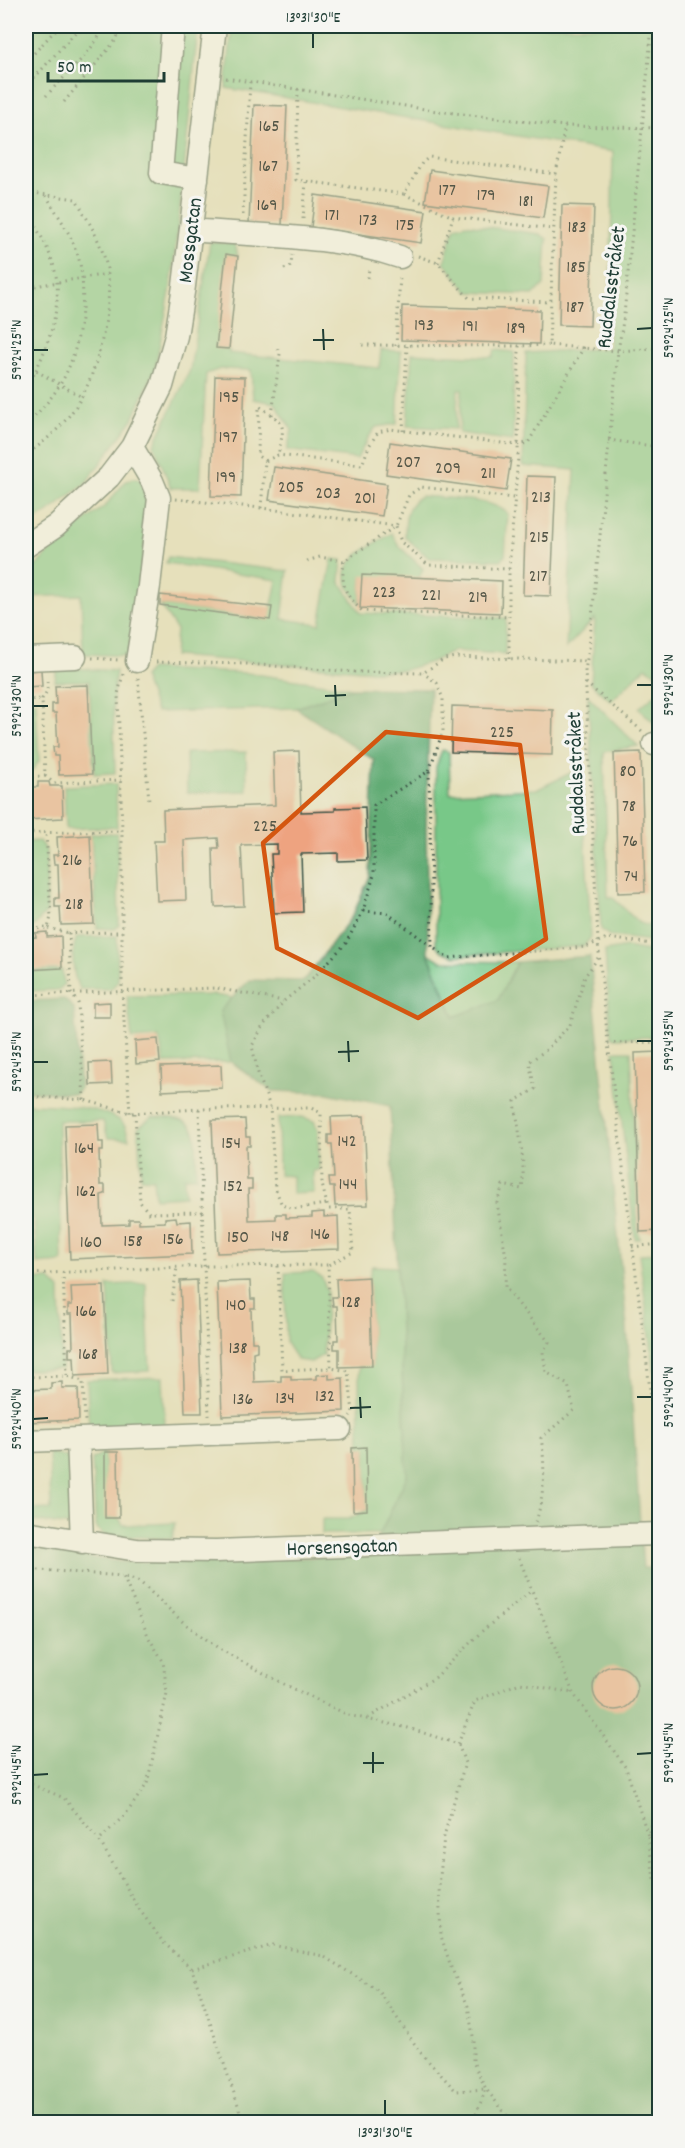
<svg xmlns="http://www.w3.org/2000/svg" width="685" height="2148" viewBox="0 0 685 2148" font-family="Dekko,sans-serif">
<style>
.green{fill:#78c888;stroke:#4c825e;stroke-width:1.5}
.forest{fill:#62ac74;stroke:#407454;stroke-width:1.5}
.building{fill:#eea380}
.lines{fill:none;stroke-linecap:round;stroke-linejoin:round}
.minor-casing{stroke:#3d5548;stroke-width:25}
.path{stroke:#3d5548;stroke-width:3;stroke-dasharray:1.5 4.5;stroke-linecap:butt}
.minor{stroke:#fff;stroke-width:22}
.minor-bridge-casing{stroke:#3d5548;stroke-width:25;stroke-linecap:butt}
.minor-bridge{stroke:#fff;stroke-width:22}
.marked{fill:none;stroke:#d45610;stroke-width:4.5;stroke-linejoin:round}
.ticks{fill:none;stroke:#1f3d34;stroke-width:2}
.labels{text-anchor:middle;stroke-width:6;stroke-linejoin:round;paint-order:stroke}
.number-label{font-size:18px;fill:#535647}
.street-label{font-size:21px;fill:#1f3d34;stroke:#f6f6f2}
.neatline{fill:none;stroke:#1f3d34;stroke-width:2}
.ticks-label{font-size:15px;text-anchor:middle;fill:#1f3d34}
</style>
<rect width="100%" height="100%" fill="#f6f6f2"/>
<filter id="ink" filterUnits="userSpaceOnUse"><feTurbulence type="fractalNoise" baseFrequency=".0167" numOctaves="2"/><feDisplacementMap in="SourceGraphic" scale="12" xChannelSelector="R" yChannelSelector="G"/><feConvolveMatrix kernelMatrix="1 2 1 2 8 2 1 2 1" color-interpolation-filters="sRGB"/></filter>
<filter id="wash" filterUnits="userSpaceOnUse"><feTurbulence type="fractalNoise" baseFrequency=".008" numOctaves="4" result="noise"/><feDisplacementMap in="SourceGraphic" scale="24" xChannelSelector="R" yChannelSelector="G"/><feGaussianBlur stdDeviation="1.35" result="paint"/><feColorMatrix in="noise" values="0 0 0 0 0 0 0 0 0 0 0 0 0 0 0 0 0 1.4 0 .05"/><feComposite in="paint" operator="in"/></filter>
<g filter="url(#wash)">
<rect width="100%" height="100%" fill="#e6e0bb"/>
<!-- green -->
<path class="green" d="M26,26H198L182,190L171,287L155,369L133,419L85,484L46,514L26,526Z
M232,26H659V676L646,667L611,701L591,683L595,618L566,648L575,470L523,466L526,353L609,348L613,152L226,88Z
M465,224L540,234L547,239L544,285L533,295L468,292L444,262L455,227Z
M210,242L235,244L238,256L226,255L217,348L229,349V353L379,368L381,350L401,351L397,424L376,427L368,438L357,459L287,450L292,430L275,403L253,399L251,370L220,369L206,374L200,488H171L154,445L190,370Z
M495,350L514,352L513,441L459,433L462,389H458L456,429L407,426L412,353L493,357Z
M132,478L141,479L149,516L128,656L83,654L81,595L26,597V572L39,564L60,540L105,506L125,482Z
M421,496C443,498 494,498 508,514L505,556L501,560L429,558L405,537C405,520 405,505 421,496Z
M392,533L399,546L423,569L419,578L362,576L360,604C356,598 349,590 347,583C338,559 376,544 392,533Z
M168,557L288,571L282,619L320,624L332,559L342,560L340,582L361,613L506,618L505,654L454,651L431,662L404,670L375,671L174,656L176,629L160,605L269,620L277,580L166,563Z
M57,667L116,671L113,696L115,773L94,774L89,681H55Z
M150,669L247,673L353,688L296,708L156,712L143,677Z
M659,691V712L653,722L639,708Z
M588,696L638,746L604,752L608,897L613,898L639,923L659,928V942L609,936L601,929Z
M36,701L39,761L32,771H26V702Z
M442,750L449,752L450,793L538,789L581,768L591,937L584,946L455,956L442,951L436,945V767Z
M246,752L247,791L187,793L186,753Z
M659,753L660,845H659L657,757Z
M116,784L117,827L66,829L64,786Z
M117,833L119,925L115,929L97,928L91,834Z
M39,841L46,850L47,912L34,926H26V842Z
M117,936L118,981L111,989H80C72,978 71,949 77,937Z
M626,947L659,953V1037L615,1038L611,1036L605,951Z
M428,953L441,961L517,962L498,1000L455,1017Z
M62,970L64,984L59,990L26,991V971Z
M214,995L233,998L220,1011L231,1062L164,1063L159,1037L132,1039L127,996Z
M614,1051H631L638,1231L640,1239H635Z
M26,1104C53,1105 95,1105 118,1119C125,1123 127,1131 129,1139L108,1138L103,1121H58L62,1262L37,1264L34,1221L26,1202Z
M152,1117C205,1117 195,1132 196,1177H184L185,1196L155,1198L153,1179L141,1178L138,1128Z
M302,1117L314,1121L318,1130L319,1170L313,1171L314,1193L292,1194V1176L279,1175L278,1118Z
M659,1253L660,1390H657L639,1254Z
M372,1266L397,1267L407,1476L380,1534H322V1519H349L367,1510L366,1448L360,1447L359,1366L372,1365L369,1277Z
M313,1272L322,1278L327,1291L323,1355L311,1362L297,1360L286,1343L285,1273Z
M49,1279L60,1290L62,1369L26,1370V1280Z
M146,1283L150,1371L112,1373L108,1285Z
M163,1377L165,1427L89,1430L87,1380Z
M105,1452L106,1518H119L123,1525L175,1523L172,1539L104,1535L96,1528L92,1459Z
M49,1453L67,1457L69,1462L71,1526L26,1520V1510L51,1509Z"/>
<!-- forest -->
<path class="forest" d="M353,688L430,689L426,828L428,953L454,1017L498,1000L517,962L590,956L627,1327L643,1568H659V2122H26V1547L121,1562L370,1556L407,1476L390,1106L327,1093L272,1091L231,1062L220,1011L249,980L304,981L353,915L370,876L374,760L296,708Z
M64,999L74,1008L80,1088L75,1094L26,1091V1001Z"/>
<g id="blocks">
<!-- building -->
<path class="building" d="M254,105L287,106L282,225L249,224Z
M430,170L548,186L543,218L425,202Z
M315,195L426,211L421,243L311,227Z
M562,205L594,206L590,326L559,325Z
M226,254L238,256L229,349L216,348Z
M402,306L540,310L539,344L401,340Z
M215,376L245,377L241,497L211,496Z
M390,442L511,459L506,491L386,474Z
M274,467L387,484L382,516L269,500Z
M527,476L556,477L551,596L523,595Z
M362,575L502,581L501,613L360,608Z
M160,595L272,607L270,620L160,605Z
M41,670L42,686L26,687V671Z
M88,685L92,774L59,775L58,756H54L53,747H58L56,713H52V704H56L55,686Z
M452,706L553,710L552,755L451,752Z
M299,751L301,812L335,811V808L365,807L367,860L338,861V853L301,854L303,912L274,913L271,854H277V844L241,845L244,906L215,907L213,848H219L218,838L184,840L186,900L157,901L154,841H164L163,810L275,805L273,752Z
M641,752L645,892L618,893L614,753Z
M38,782H49L50,786H62L63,818L26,820V787H38Z
M90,835L94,924L61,925L60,907H55V898H59L58,864H54L53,855H58L57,837Z
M47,932V937L61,936L62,968L26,970V938L36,937L35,933Z
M110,1002V1017H93V1003Z
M158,1039L160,1062L136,1064L135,1041Z
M660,1052V1231L640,1232L635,1053Z
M111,1062L112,1084L90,1085L89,1063Z
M221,1065L222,1088L162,1091L161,1067Z
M364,1116L368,1205L335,1206L334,1187H330L329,1178H334L332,1144H328V1135H332L331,1117Z
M245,1119L246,1137H250V1146H246L247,1180H252V1189H248L249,1220L276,1219V1214H286V1218L312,1217V1213L324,1212V1217L338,1216L339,1249L217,1253L212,1120Z
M98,1124L99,1142H103V1151H99L100,1185H105V1194L101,1195L102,1225L129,1224V1219H139V1223L165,1222V1218L176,1217L177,1222L191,1221L192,1254L70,1259L65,1125Z
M369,1277L372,1366L339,1367V1349H334V1340H338L337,1306H333L332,1297H337L336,1279Z
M197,1280L202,1413H185L180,1281Z
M250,1281L251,1299H255V1308H251L252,1342H257V1351L253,1352L254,1382L281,1381V1376H291V1380L317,1379V1375L329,1374V1379L343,1378L344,1411L222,1416L217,1282Z
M104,1286L108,1374L75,1376L74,1357H69V1348H73L72,1314H68V1305H72L71,1287Z
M62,1382V1388H78L79,1420L26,1422V1390L51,1389V1383Z
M366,1447L367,1510L353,1511L352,1448Z
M105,1452H118L119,1518H105Z
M593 1688a22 22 0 1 1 44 0a22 22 0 1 1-44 0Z"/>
</g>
</g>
<g filter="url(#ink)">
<use href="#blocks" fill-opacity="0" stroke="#3d5548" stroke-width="1.5"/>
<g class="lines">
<defs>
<path id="minor" d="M173,26L161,173L197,179
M191,230C260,236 334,235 400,257
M132,447L152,481L159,498L149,586L137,661
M26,546L56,526L109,477L132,447L162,386L176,336L184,286L215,26
M26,659L75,657
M654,744H660
M78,1439L82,1542
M26,1441L340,1429
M26,1532L137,1550L216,1551L627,1535"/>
</defs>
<!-- minor casing -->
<use href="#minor" class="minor-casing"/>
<!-- path -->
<path class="path" d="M652,26L624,315L618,351L589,648L585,670L598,942L608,1043L655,1431V1516
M26,62L59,26
M226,78L437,111L565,126L660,128
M26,87L81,26
M298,89L296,180L404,194L422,163L429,157L556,174L549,345L618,351L660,348
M46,96C64,76 95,50 104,26
M64,102L116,40L122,26
M556,174L565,126
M26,192L76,199C89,222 105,248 108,275C110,295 107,316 103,335C91,391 73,422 26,455
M404,194L453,217
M26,211C39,231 55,258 57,283C60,317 43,360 26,389
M243,215L250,82
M303,219L306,182
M418,256L438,263L469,298L550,302
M438,263L453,217L553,229
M284,269L291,266L292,255
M368,278L369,267
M29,287L107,274
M362,345L519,346
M396,346L400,276
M26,365L82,397
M272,415L280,354L277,347
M26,424C38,413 50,401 59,386C80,355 89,292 78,256C72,235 57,214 46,195
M403,431L407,346
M608,440L660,447
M265,461L258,456L259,406C287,425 285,423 278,455
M176,499L261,508L396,526L401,542L428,565L509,569
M261,508L265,461L278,455L362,465L369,446L378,432L391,429L517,445L528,443L584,347
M307,561L320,557L344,561L396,526L409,495L421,487L513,498
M344,561C341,586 344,593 362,611L509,617
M92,658L118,660
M509,659V569L518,457L519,346L549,345
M156,662L246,664L355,672L423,673L444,659L455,657L587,661
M123,674L118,694L122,831V991L130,1113
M138,678L149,800
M586,683L642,731
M26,700L42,699
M654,763L655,880H660
M429,771L432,948
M45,776L54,783L121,780
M26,777L45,776L42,699L47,691V677
M26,833L122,831
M363,911L387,913L447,958L586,947L607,938L660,945
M48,928L69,933
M26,929L48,928L51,917L46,832
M26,995L216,988L283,1001
M608,1043L660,1042
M26,1096L84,1100L130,1113L199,1109L311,1108L321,1113L322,1184L328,1209H350L353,1252L328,1265
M84,1100L78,1003L71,993L69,933L122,932
M199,1109L209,1416
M135,1113L140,1202L149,1213L203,1212
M326,1204L292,1209L282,1205L275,1188L270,1107L258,1073L252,1046L263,1026L284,1001L315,976L346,943L363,911L374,875V805L429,771L443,731V699L437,683L423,673
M26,1212L28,1214L30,1273
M632,1247L660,1244
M278,1266L282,1370L331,1368
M63,1272L67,1375
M26,1274L205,1266L328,1265L331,1368L348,1371L353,1412L350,1416
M172,1301L177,1267
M26,1377L67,1376L83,1381L85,1422
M651,1395H660
M536,1522C544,1495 546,1466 541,1438L574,1410L568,1385L546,1372L543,1352L549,1342L505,1287L506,1257L497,1203L503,1185L522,1189C526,1162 518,1130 515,1101L535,1089L529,1062L546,1050L570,1025L585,976L598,958
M519,1558L573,1693L626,1768L648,1836
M26,1569L122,1576
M368,1718L436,1677L481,1632L531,1591
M458,1744L475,1701L520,1683L573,1693
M26,1782L64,1798L99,1840
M660,1790L648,1836L654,1879L660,1890
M192,1969L273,1945L323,1956L379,1991L420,2052L456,2091L486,2089L473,2122
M242,2122L239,2108L192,1969L163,1942L139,1909L99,1840L126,1814L147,1784L167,1693L163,1661L149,1638L123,1576L140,1582L184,1623L221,1650L284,1684L348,1715L408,1728L458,1744L465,1763L444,1836L439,1887L441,1936L451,1967L468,2006L473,2036V2062L486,2089L512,2122"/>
<!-- minor -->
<use href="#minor" class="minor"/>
<defs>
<path id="minor-bridge" d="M627,1535L660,1534"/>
</defs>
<!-- minor-bridge casing -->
<use href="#minor-bridge" class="minor-bridge-casing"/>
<!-- minor-bridge -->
<use href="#minor-bridge" class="minor-bridge"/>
</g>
</g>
<!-- marked area -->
<path d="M0 0H685V2148H0ZM386,732L520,745L546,939L418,1018L277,948L263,843Z" fill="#e6e0bb" fill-opacity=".55" fill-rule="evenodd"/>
<path class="marked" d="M386,732L520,745L546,939L418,1018L277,948L263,843Z"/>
<!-- ticks -->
<path class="ticks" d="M313,33V48M323,329L324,350M637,329L652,328M313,340H334M33,350H48M335,685L336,706M637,685H652M325,696L346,695M33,706H48M348,1041L349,1062M637,1041H652M338,1052L359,1051M33,1062H48M360,1397L361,1418M637,1397H652M350,1408L371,1407M33,1419L48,1418M373,1752V1773M637,1754L652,1753M363,1763H384M33,1775L48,1774M385,2100V2115"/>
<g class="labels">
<!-- number labels -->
<g class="number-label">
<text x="269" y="131">165</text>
<text x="268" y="171">167</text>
<text x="447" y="195">177</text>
<text x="486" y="200">179</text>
<text x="526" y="206">181</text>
<text x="267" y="210">169</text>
<text x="332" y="220">171</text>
<text x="368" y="225">173</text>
<text x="405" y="230">175</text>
<text x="577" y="232">183</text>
<text x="576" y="272">185</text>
<text x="575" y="312">187</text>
<text x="424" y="330">193</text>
<text x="470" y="331">191</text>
<text x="516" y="333">189</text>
<text x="229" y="402">195</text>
<text x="228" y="442">197</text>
<text x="408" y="467">207</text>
<text x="448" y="473">209</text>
<text x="488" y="478">211</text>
<text x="226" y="482">199</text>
<text x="291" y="492">205</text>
<text x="328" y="498">203</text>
<text x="541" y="502">213</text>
<text x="365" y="503">201</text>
<text x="539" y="542">215</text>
<text x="538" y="581">217</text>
<text x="384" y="597">223</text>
<text x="431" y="600">221</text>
<text x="478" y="602">219</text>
<text x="502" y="737">225</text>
<text x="628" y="776">80</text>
<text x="629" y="811">78</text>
<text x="265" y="831">225</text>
<text x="630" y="846">76</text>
<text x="72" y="865">216</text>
<text x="631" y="881">74</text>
<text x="74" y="909">218</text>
<text x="347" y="1146">142</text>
<text x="231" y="1148">154</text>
<text x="84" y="1153">164</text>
<text x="348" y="1189">144</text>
<text x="233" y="1191">152</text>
<text x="86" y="1196">162</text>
<text x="320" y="1239">146</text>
<text x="280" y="1241">148</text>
<text x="238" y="1242">150</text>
<text x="173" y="1244">156</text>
<text x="133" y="1246">158</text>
<text x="91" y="1247">160</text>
<text x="351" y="1307">128</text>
<text x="236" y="1310">140</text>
<text x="86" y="1316">166</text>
<text x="238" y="1353">138</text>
<text x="88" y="1359">168</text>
<text x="325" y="1401">132</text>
<text x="285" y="1403">134</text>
<text x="243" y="1404">136</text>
</g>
<!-- street labels -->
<g class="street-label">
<text transform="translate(189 240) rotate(-83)" y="7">Mossgatan</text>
<text transform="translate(610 287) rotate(-83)" y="7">Ruddalsstråket</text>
<text transform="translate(575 773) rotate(-92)" y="7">Ruddalsstråket</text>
<text transform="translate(342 1546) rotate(-2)" y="7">Horsensgatan</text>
</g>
</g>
<!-- margin -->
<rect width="685" height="2148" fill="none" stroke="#f6f6f2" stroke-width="66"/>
<!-- scale -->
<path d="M48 72v9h116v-9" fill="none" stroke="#1f3d34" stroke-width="3"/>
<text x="57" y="72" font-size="18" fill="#1f3d34" stroke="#f6f6f2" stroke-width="4.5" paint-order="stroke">50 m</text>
<rect x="33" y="33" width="619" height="2082" class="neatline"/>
<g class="ticks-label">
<text x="313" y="22">13°31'30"E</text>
<text transform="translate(668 328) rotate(-90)" y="5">59°24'25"N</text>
<text transform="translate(16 350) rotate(-90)" y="5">59°24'25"N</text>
<text transform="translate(668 685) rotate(-90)" y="5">59°24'30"N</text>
<text transform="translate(16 706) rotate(-90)" y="5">59°24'30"N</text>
<text transform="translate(668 1041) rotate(-90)" y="5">59°24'35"N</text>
<text transform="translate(16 1062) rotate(-90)" y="5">59°24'35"N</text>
<text transform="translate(668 1397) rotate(-90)" y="5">59°24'40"N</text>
<text transform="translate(16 1419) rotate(-90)" y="5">59°24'40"N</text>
<text transform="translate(668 1753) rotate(-90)" y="5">59°24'45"N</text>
<text transform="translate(16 1775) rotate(-90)" y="5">59°24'45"N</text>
<text x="385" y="2137">13°31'30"E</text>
</g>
</svg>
